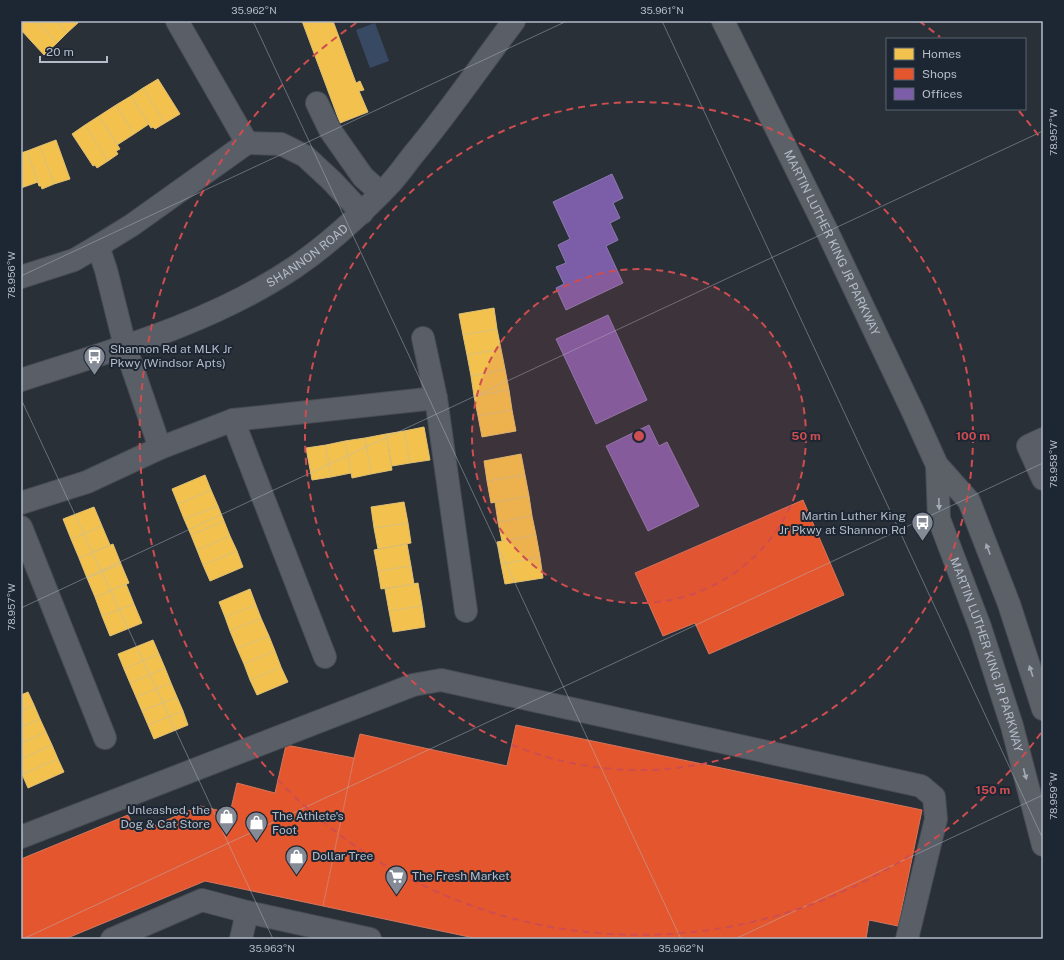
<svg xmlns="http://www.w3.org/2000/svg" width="1064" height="960" viewBox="0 0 1064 960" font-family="'Public Sans',sans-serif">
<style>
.water{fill:#384963}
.homes{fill:#f2c14e;stroke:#dfc073}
.shops{fill:#e4572e;stroke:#d6755c}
.offices{fill:#7b5ea7;stroke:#8c7ab1}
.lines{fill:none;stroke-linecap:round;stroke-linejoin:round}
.minor-casing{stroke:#484c53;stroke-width:24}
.major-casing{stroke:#484c55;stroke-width:24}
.minor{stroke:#5a5e66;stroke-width:22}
.major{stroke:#5c6168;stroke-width:22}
.oneway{fill:#a2aab6}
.ticks{fill:none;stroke:#b4bcc9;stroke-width:1;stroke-opacity:0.45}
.ring{fill:none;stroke:#ce4d50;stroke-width:2;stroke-dasharray:7 5}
.labels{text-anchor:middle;stroke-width:4;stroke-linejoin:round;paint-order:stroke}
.street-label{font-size:12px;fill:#b4bcc9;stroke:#1d2633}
.poi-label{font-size:12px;fill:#b4bcc9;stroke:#1d2633;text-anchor:start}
.centre{fill:#ce4d50;stroke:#1d2633;stroke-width:2}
.ring-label{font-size:12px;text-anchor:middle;font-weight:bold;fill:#ce4d50;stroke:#1d2633;stroke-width:4;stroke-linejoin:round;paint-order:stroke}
.neatline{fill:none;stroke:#b4bcc9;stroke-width:1.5}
.ticks-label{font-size:10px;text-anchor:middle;fill:#b4bcc9}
</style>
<rect width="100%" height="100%" fill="#2a3038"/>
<!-- water -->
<path class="water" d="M375,23L389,61L370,68L356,30Z"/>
<!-- homes -->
<path class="homes" d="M21,21H36L57,43L44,55L21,30Z
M36,21H56L67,33L57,43Z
M56,21H80L67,33Z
M302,21H333L356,83L360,81L364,90L359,91L368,112L340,123Z
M158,79L180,114L165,123L143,88Z
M143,88L165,123L155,129L153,127L151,128L131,96Z
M131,96L149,124L134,134L116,105Z
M116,105L134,134L117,145L99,116Z
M99,116L120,149L116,151L118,154L108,161L85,125Z
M85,125L108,161L97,168L95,165L93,166L72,134Z
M56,140L70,179L54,184L40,146Z
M40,146L54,184L42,189L41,186H39L27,151Z
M27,151L38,182L21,188V153Z
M494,308L497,329L463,335L459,314Z
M497,329L501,349L467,355L463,335Z
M501,349L505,369L471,376L467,355Z
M505,369L509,390L474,396L471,376Z
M509,390L512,410L478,416L474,396Z
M512,410L516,431L482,437L478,416Z
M424,427L430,460L410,463L404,431Z
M404,431L410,463L392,466L386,434Z
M386,434L392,470L371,474L365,438Z
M365,438L371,474L352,478L345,441Z
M345,441L351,473L331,477L326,445Z
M326,445L331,477L312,480L306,448Z
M521,454L525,475L487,481L484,461Z
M205,475L211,490L178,504L172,489Z
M525,475L529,496L491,503L487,481Z
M211,490L218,506L184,519L178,504Z
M529,496L532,516L498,522L495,502Z
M404,502L408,523L374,528L371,507Z
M218,506L224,521L191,535L184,519Z
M94,507L102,526L71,539L63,519Z
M532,516L536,535L502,541L498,522Z
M224,521L230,536L197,550L191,535Z
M408,523L411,543L378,549L374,528Z
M102,526L110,545L79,558L71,539Z
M536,535L540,557L501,564L497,542Z
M230,536L237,551L203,565L197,550Z
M113,544L121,564L87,578L79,558Z
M407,544L411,566L378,571L374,550Z
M237,551L243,567L210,581L203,565Z
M540,557L543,578L505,584L501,564Z
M121,564L129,583L95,597L87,578Z
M411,566L414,584L381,589L378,571Z
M418,583L422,606L389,611L385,589Z
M126,584L134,604L102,616L95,597Z
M250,589L256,605L225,617L219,602Z
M134,604L142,623L110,636L102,616Z
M256,605L261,618L230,631L225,617Z
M422,606L425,627L393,632L389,611Z
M261,618L269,636L237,648L230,631Z
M269,636L275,651L244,664L237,648Z
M153,640L159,654L124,669L118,654Z
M275,651L281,667L250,680L244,664Z
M159,654L165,668L130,683L124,669Z
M281,667L288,682L257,695L250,680Z
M165,668L171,683L136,697L130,683Z
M171,683L177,697L142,711L136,697Z
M28,692L34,705L21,711V695Z
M177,697L183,711L148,725L142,711Z
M34,705L40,719L21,727V711Z
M183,711L188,725L154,739L148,725Z
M40,719L46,732L21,743V727Z
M46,732L52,745L21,759V743Z
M52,745L58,759L22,774L21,759Z
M58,759L64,772L28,788L22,774Z"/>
<!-- shops -->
<path class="shops" d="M803,500L844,595L709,654L695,623L663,636L635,573Z
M516,725L922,810L898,926L869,920L866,939H479L323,906L354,758L360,734L507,766Z
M286,745L354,758L323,906L205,881L65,939H21V859L128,815L136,833L200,806L230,813L237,783L275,793Z"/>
<!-- offices -->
<path class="offices" d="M612,174L623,198L613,203L620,218L610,223L618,240L606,246L623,283L566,310L556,288L564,284L556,267L566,263L558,245L570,239L553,202Z
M608,315L647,400L596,424L556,339Z
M649,425L659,446L667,442L699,506L648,531L606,446Z"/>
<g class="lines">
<defs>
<g id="minor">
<path d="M317,103L330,130L363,177L381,193"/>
<path d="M247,143L281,144L305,156L332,181L362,213"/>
<path d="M98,246L132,225L247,143L177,21"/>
<path d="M21,277L74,260L98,246L106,270L125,346L160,448"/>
<path d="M423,338L436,398L466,611"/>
<path id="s1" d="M21,380C114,350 212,323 295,267C329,244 359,216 387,187C397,177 405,165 413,155C449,112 480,66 514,21"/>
<path d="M233,420L325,657"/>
<path d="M1043,439L1028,446L1043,479"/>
<path d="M21,503L87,482L160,448L233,420L436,398"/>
<path d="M21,527L105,738"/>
<path d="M21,837L413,685L441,680L921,786L934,797L936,819L907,939"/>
<path d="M112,939L202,900L247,912"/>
<path d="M241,939L247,912L370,939"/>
</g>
<g id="major">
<path id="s2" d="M723,21L827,231L913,412L937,465L969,501L1009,604L1043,709"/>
<path id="s3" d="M937,465L939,519L980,627L1012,726L1043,845"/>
</g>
</defs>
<!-- minor casing -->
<use href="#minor" class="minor-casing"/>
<!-- major casing -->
<use href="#major" class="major-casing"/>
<!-- minor -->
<use href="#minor" class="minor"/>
<!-- major -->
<use href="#major" class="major"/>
</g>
<!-- one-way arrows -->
<defs><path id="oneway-solid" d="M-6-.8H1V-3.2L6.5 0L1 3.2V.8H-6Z"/></defs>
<g class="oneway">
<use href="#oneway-solid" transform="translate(939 504) rotate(88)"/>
<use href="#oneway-solid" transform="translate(988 549) rotate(-111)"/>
<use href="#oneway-solid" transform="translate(1031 671) rotate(-108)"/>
<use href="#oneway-solid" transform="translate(1025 774) rotate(75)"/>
</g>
<!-- ticks -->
<path class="ticks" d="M253,21L681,939M662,21L1043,839M21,276L567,21M21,399L273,939M21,608L1043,131M23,939L1043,463M735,939L1043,795"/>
<!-- distance rings -->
<circle cx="639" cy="436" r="167" fill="#ce4d50" fill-opacity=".12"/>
<g class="ring">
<circle cx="639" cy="436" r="167"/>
<circle cx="639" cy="436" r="334"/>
<path d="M1041 733A500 500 0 1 1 359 21M919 21A500 500 0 0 1 940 37M1019 111A500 500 0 0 1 1041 139"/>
</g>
<!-- icons -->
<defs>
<symbol id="bus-pin" viewBox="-11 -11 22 30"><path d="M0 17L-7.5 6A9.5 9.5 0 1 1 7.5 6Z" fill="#848b96" stroke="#1d2633"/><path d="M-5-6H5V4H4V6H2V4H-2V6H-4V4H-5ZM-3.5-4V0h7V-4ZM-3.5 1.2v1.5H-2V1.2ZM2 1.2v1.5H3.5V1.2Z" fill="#fff"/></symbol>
<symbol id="shop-pin" viewBox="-11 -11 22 30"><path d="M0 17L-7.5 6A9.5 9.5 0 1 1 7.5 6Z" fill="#848b96" stroke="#1d2633"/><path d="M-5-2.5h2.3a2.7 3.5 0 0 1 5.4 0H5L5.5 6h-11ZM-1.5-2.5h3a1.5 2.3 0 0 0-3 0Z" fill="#fff"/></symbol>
<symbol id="supermarket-pin" viewBox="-11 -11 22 30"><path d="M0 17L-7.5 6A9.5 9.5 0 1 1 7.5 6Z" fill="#848b96" stroke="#1d2633"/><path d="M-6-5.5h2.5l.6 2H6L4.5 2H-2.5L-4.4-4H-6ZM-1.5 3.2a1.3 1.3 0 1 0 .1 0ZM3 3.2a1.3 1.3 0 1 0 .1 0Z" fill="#fff"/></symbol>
</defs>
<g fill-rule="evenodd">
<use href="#bus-pin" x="82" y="344" width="25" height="34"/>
<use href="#bus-pin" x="910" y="510" width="25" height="34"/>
<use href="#shop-pin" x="214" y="804" width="25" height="34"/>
<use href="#shop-pin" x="244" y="810" width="25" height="34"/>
<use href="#shop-pin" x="284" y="844" width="25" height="34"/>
<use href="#supermarket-pin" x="384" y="864" width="25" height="34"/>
</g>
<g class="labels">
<!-- street labels -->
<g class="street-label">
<text dy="4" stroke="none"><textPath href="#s2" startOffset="247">MARTIN LUTHER KING JR PARKWAY</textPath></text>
<text dy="4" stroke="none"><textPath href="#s1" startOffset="314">SHANNON ROAD</textPath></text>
<text dy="4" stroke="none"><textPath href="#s3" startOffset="198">MARTIN LUTHER KING JR PARKWAY</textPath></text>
</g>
<!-- poi labels -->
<g class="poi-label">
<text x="110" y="353">Shannon Rd at MLK Jr<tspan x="110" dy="14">Pkwy (Windsor Apts)</tspan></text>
<text x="906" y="520" text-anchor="end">Martin Luther King<tspan x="906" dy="14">Jr Pkwy at Shannon Rd</tspan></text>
<text x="210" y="814" text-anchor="end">Unleashed, the<tspan x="210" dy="14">Dog &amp; Cat Store</tspan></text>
<text x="272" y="820">The Athlete's<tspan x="272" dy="14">Foot</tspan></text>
<text x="312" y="860">Dollar Tree</text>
<text x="412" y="880">The Fresh Market</text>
</g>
</g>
<circle cx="639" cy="436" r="6" class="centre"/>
<g class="ring-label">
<text x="806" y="440">50 m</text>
<text x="973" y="440">100 m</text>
<text x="993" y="794">150 m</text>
</g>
<!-- border -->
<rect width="1064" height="960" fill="none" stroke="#1d2633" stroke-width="44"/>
<!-- legend -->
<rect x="886" y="38" width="140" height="72" fill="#1d2633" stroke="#59626f"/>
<rect x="894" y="48" width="20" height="12" fill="#f2c14e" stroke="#59626f"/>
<text x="922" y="58" font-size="12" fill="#b4bcc9">Homes</text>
<rect x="894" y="68" width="20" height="12" fill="#e4572e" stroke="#59626f"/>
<text x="922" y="78" font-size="12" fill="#b4bcc9">Shops</text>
<rect x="894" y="88" width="20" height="12" fill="#7b5ea7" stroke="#59626f"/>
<text x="922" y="98" font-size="12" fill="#b4bcc9">Offices</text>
<!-- scale -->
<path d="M40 56v6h67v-6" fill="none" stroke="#b4bcc9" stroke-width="2"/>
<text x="46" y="56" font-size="12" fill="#b4bcc9" stroke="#1d2633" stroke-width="3" paint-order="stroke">20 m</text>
<rect x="22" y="22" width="1020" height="916" class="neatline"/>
<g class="ticks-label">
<text x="254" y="14">35.962°N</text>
<text x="662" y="14">35.961°N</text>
<text transform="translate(1053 132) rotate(-90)" y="4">78.957°W</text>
<text transform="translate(11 275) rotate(-90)" y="4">78.956°W</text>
<text transform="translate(1053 464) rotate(-90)" y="4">78.958°W</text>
<text transform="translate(11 607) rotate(-90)" y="4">78.957°W</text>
<text transform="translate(1053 796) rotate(-90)" y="4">78.959°W</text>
<text x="272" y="952">35.963°N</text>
<text x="681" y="952">35.962°N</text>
</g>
</svg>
